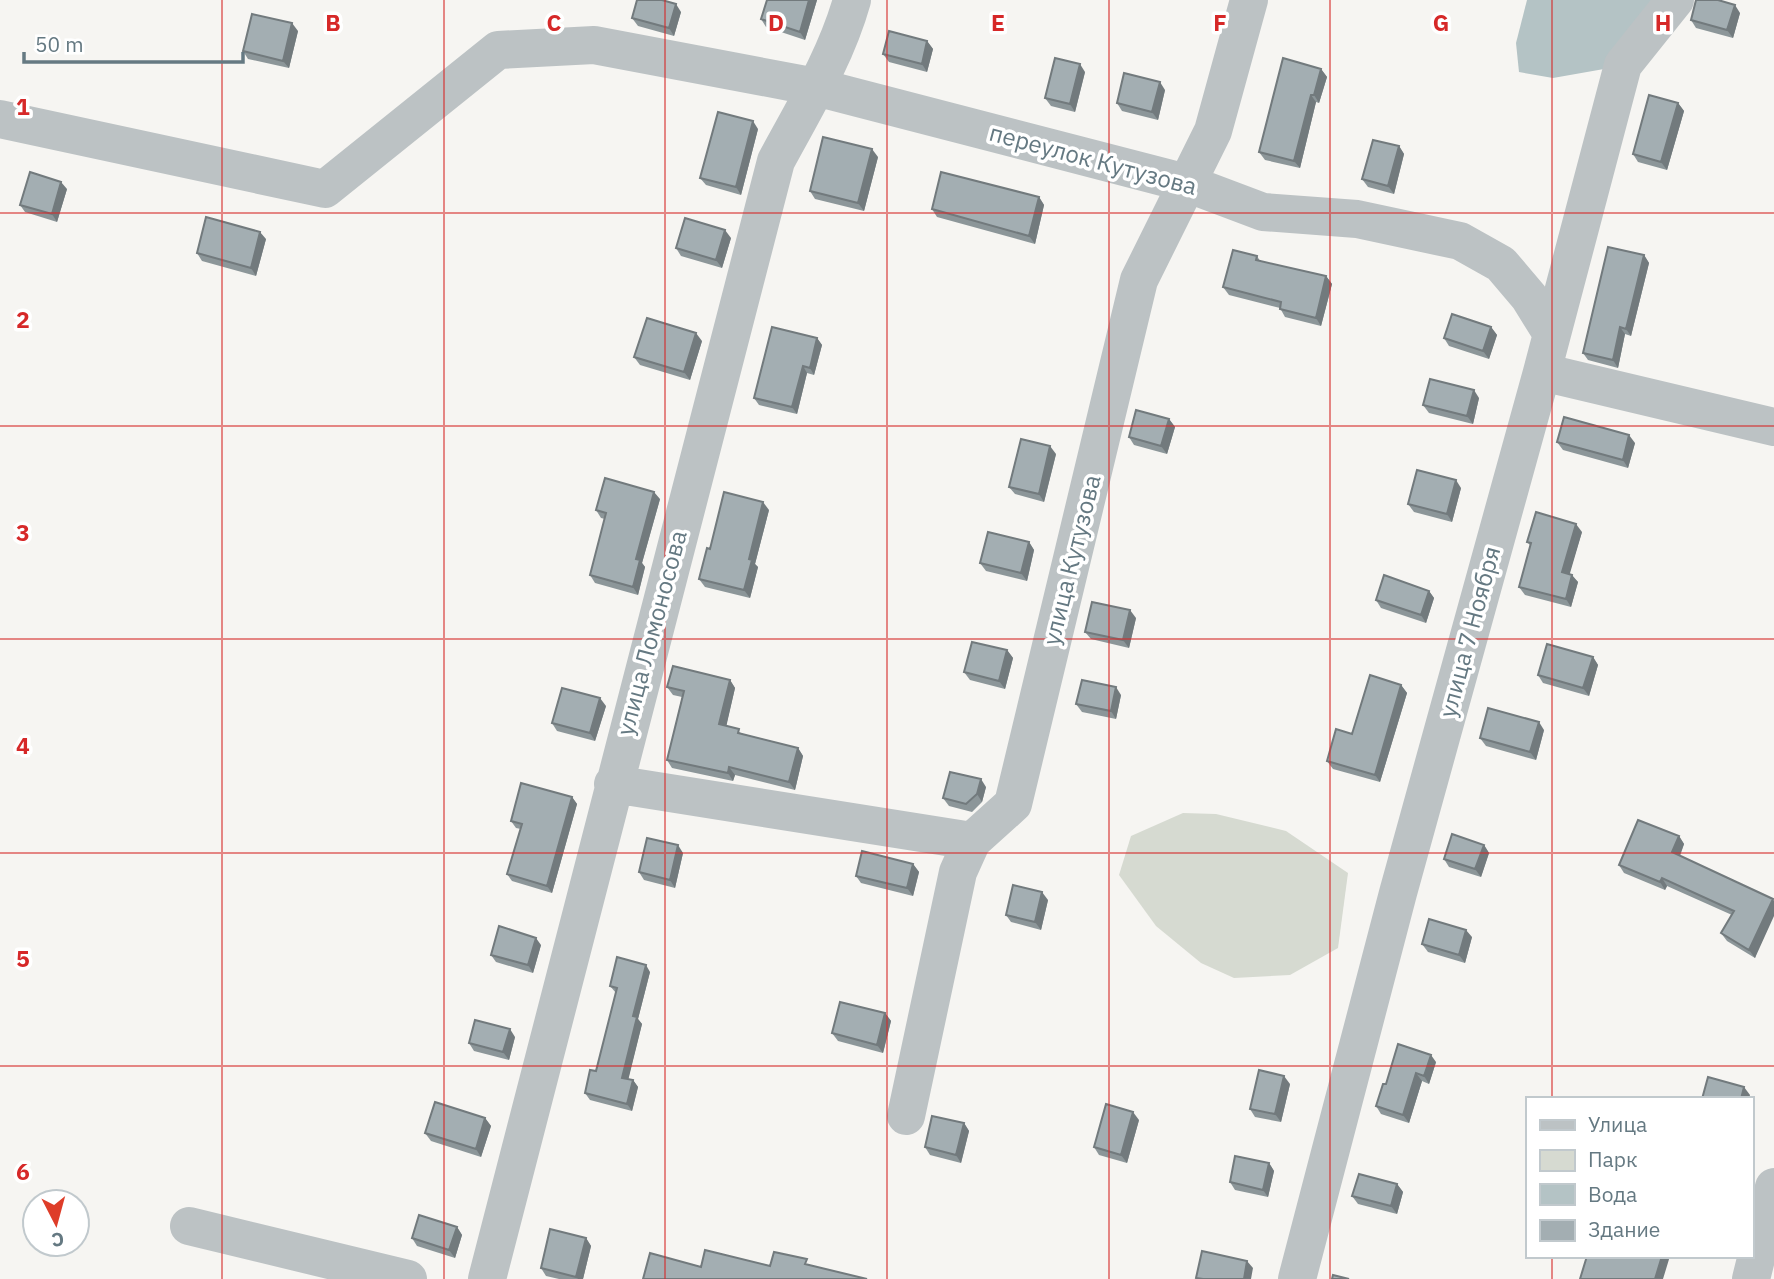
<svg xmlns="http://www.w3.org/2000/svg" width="1774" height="1279" viewBox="0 0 1774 1279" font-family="'IBM Plex Sans',sans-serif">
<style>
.green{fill:#d6dad1}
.water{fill:#b4c3c5}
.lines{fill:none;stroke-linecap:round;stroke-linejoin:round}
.minor{stroke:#bcc2c4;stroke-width:38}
.wall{fill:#8c9699}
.shaded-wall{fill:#727a7d}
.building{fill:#a3aeb2;stroke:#727a7d;stroke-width:2}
.grid{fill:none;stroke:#d62828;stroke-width:2;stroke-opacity:0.55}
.labels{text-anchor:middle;stroke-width:7;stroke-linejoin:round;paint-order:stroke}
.street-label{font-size:24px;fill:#657982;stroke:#fff}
.grid-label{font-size:23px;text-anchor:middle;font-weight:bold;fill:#d62828;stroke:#fff;stroke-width:7;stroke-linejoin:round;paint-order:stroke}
</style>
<rect width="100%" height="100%" fill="#f6f5f2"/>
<!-- green -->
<path class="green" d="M1183,813L1216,814L1286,831L1348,873L1338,948L1290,975L1234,978L1201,963L1156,926L1119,875L1131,836Z"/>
<!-- water -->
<path class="water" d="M1527,0H1655L1604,69L1553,78L1519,72L1516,43Z"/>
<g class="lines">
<!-- minor -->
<path class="minor" d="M0,119L325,189L498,50L594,45L816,87L1186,183L1263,212L1357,219L1460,241L1501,264L1529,297L1552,334
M1542,372L1774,427
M613,784L972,841
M906,1116L958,872L972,841L1013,804L1139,280L1213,131L1249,0
M189,1226L408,1279
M487,1279L776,161C804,109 836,57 852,0
M1297,1279L1398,893L1542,372L1623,65L1675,0
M1751,1279L1774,1187"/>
</g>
<!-- wall -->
<path class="wall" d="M767,0H817L805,40L766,27L761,19Z
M681,12L674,36L638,26L632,18Z
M1740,13L1733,38L1696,28L1691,20Z
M298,31L289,68L248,59L243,51Z
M927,41L933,49L927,72L889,62L883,54Z
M1321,69L1327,77L1319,103L1316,102L1300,168L1265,160L1259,152Z
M1085,72L1075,112L1051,106L1045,98Z
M1165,90L1158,120L1122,111L1117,103Z
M1678,103L1684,111L1667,170L1638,162L1633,154Z
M758,129L741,195L706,185L700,178Z
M1399,146L1404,154L1394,194L1368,187L1362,179Z
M878,157L864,211L815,199L810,191Z
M67,189L57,222L25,212L20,205Z
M1039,197L1044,205L1035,244L937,217L932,209Z
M731,238L722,268L681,256L676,248Z
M266,239L256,276L202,261L197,253Z
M1644,255L1649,263L1631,336L1625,334L1618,368L1588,360L1583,353Z
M1257,256L1260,261L1326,276L1332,284L1321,326L1285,317L1280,308L1229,295L1223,287Z
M1491,327L1497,335L1489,359L1449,346L1444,338Z
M817,338L822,345L814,375L807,373L797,414L759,405L754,398Z
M702,341L690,380L640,365L634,357Z
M1479,398L1473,424L1429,413L1423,405Z
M1169,419L1175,427L1167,454L1134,445L1129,437Z
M1557,442L1635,443L1628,468L1563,450Z
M1056,454L1044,502L1015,494L1009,487Z
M1461,488L1452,522L1414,512L1408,504Z
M660,499L642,563L645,567L638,595L595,583L590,575L605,519L601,518L596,510Z
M769,510L755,564L758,567L750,598L705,587L699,579L710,549Z
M1582,532L1569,574L1578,582L1571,607L1525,595L1519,587L1530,545L1527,542Z
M1029,542L1034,550L1027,581L986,571L980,563Z
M1429,591L1434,598L1426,623L1381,608L1376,600Z
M1136,618L1129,648L1091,639L1085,632Z
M1007,650L1013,658L1005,689L970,680L964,672Z
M1593,657L1598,665L1589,696L1543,683L1538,675Z
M730,680L735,688L726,726L743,734L798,748L803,756L795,790L735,775L733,781L672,768L667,760L682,697L673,695L667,687Z
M1401,685L1407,693L1380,782L1333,769L1327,761L1352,734Z
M1121,695L1116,719L1082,712L1076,704Z
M606,706L595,741L557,731L552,723Z
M1544,730L1536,760L1486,746L1480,738Z
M986,787L982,802L972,812L949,806L943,798Z
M572,797L577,804L552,893L512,881L507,874L521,829L516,828L511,821Z
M1679,836L1684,844L1680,856L1773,899L1755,958L1727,941L1721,933L1732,915L1667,886L1665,890L1624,873L1619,865Z
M1484,845L1489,853L1481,877L1449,867L1444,859Z
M683,853L675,888L644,880L639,872Z
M913,864L919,872L913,896L861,883L856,876Z
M1048,900L1041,930L1011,922L1006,915Z
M1472,937L1465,963L1428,952L1422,944Z
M541,945L533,973L496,962L491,955Z
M650,972L638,1019L642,1024L628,1079L633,1080L638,1087L632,1111L590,1100L585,1093L596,1071L616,993L610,986Z
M885,1013L891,1021L883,1053L838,1041L832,1033Z
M515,1037L509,1060L474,1051L469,1043Z
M1436,1062L1429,1084L1422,1081L1409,1123L1381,1114L1376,1106L1386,1084Z
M1290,1084L1281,1122L1255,1117L1250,1109Z
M485,1118L491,1126L481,1157L431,1141L425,1133Z
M1139,1120L1127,1163L1099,1155L1094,1147Z
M964,1123L969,1131L961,1163L930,1155L925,1147Z
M1269,1163L1274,1171L1268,1197L1235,1190L1230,1182Z
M1397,1184L1403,1192L1397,1214L1358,1204L1352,1196Z
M457,1227L462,1235L455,1258L417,1246L412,1238Z
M586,1238L591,1246L583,1279H559L546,1276L541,1268Z"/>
<!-- shaded-wall -->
<path class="shaded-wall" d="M809,0H817L805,40L800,32Z
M676,4L681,12L674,36L669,28Z
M1735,5L1740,13L1733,38L1727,30Z
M292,23L298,31L289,68L283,61Z
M927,41L933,49L927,72L922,64Z
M1080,64L1085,72L1075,112L1070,104Z
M1321,69L1327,77L1319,103L1314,95Z
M1160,82L1165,90L1158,120L1152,112Z
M1311,95L1316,102L1300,168L1294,161Z
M1678,103L1684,111L1667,170L1661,162Z
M753,121L758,129L741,195L736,187Z
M1399,146L1404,154L1394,194L1388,186Z
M872,149L878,157L864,211L858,203Z
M61,182L67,189L57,222L52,214Z
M1039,197L1044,205L1035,244L1029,236Z
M725,230L731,238L722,268L716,260Z
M260,232L266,239L256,276L251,268Z
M1644,255L1649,263L1631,336L1626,329Z
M1326,276L1332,284L1321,326L1316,318Z
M1491,327L1497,335L1489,359L1483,351Z
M1620,327L1625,334L1618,368L1613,360Z
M696,333L702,341L690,380L684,372Z
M817,338L822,345L814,375L810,368Z
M803,366L807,373L797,414L792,407Z
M1474,390L1479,398L1473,424L1467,416Z
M1169,419L1175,427L1167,454L1161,446Z
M1629,435L1635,443L1628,468L1623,460Z
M1050,446L1056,454L1044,502L1039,494Z
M1456,480L1461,488L1452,522L1447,514Z
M654,492L660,499L642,563L645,567L638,595L633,587L636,559Z
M763,502L769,510L755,564L758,567L750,598L744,590L749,559Z
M1576,524L1582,532L1568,580L1562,572Z
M1029,542L1034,550L1027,581L1021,573Z
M1572,575L1578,582L1571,607L1566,599Z
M1429,591L1434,598L1426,623L1421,615Z
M1130,610L1136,618L1129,648L1123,640Z
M1007,650L1013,658L1005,689L999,681Z
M1593,657L1598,665L1589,696L1583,688Z
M730,680L735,688L725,732L719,724Z
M1401,685L1407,693L1380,782L1375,775Z
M1116,687L1121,695L1116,719L1111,711Z
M600,698L606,706L595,741L590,733Z
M1539,722L1544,730L1536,760L1530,752Z
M798,748L803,756L795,790L789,782Z
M729,767L735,775L733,781L728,773Z
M981,779L986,787L982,802L977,794Z
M572,797L577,804L552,893L547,886Z
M1679,836L1684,844L1678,860L1672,852Z
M678,845L683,853L675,888L670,880Z
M1484,845L1489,853L1481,877L1475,869Z
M913,864L919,872L913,896L907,888Z
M1662,878L1667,886L1665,890L1660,882Z
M1042,892L1048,900L1041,930L1035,922Z
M1773,899L1774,901V916L1755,958L1749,950Z
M1466,930L1472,937L1465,963L1459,955Z
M536,938L541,945L533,973L528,965Z
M646,965L650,972L638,1019L642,1024L627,1085L622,1078L633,1016Z
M885,1013L891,1021L883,1053L877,1045Z
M510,1029L515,1037L509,1060L503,1052Z
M1431,1055L1436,1062L1429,1084L1424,1076Z
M1416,1073L1422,1081L1409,1123L1403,1115Z
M1284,1076L1290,1084L1281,1122L1275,1114Z
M633,1080L638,1087L632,1111L627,1104Z
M1744,1087L1750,1095L1749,1099H1741Z
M1133,1112L1139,1120L1127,1163L1121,1155Z
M485,1118L491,1126L481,1157L476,1149Z
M964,1123L969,1131L961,1163L956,1155Z
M1269,1163L1274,1171L1268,1197L1263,1190Z
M1397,1184L1403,1192L1397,1214L1391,1206Z
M457,1227L462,1235L455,1258L449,1250Z
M586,1238L591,1246L583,1279H578L576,1277Z
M1662,1256H1670L1663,1279H1655Z
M1247,1261L1253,1268L1251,1279H1244Z"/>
<!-- building -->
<path class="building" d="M637,0H662L676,4L669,28L632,18Z
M767,0H809L800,32L761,19Z
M1696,0H1718L1735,5L1727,30L1691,20Z
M252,14L292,23L283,61L243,51Z
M889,31L927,41L922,64L883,54Z
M1055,58L1080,64L1070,104L1045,98Z
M1283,58L1321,69L1314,95H1311L1294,161L1259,152Z
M1124,73L1160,82L1152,112L1117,103Z
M1649,95L1678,103L1661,162L1633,154Z
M718,112L753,121L736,187L700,178Z
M823,137L872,149L858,203L810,191Z
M1373,140L1399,146L1388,186L1362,179Z
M30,172L61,182L52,214L20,205Z
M941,172L1039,197L1029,236L932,209Z
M206,217L260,232L251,268L197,253Z
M685,218L725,230L716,260L676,248Z
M1608,247L1644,255L1626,329L1620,327L1613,360L1583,353Z
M1233,250L1257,256L1256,260L1326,276L1316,318L1280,309L1281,302L1223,287Z
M1452,314L1491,327L1483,351L1444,338Z
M647,318L696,333L684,372L634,357Z
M772,327L817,338L810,368L803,366L792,407L754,398Z
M1430,379L1474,390L1467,416L1423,405Z
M1136,410L1169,419L1161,446L1129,437Z
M1564,417L1629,435L1623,460L1557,442Z
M1021,439L1050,446L1039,494L1009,487Z
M1417,470L1456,480L1447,514L1408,504Z
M605,478L654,492L636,559L640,560L633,587L590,575L606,513L596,510Z
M724,492L763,502L749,559L752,560L744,590L699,579L707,548L710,549Z
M1536,512L1576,524L1562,572L1572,575L1566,599L1519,587L1531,543L1527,542Z
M988,532L1029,542L1021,573L980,563Z
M1384,575L1429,591L1421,615L1376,600Z
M1092,602L1130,610L1123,640L1085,632Z
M972,642L1007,650L999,681L964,672Z
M1547,644L1593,657L1583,688L1538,675Z
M673,666L730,680L719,724L739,729L738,733L798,748L789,782L729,767L728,773L667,760L684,691L667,687Z
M1370,675L1401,685L1375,775L1327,761L1336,729L1352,734Z
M1082,680L1116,687L1111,711L1076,704Z
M562,688L600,698L590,733L552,723Z
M1488,708L1539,722L1530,752L1480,738Z
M950,772L981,779L977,794L966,804L943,798Z
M521,783L572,797L547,886L507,874L522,824L511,821Z
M1638,820L1679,836L1672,852L1773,899L1749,950L1721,933L1734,911L1662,878L1660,882L1619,865Z
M1452,834L1484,845L1475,869L1444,859Z
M647,838L678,845L670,880L639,872Z
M862,851L913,864L907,888L856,876Z
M1013,885L1042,892L1035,922L1006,915Z
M1429,919L1466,930L1459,955L1422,944Z
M499,926L536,938L528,965L491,955Z
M617,957L646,965L633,1016L637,1017L622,1078L633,1080L627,1104L585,1093L590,1070L596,1071L617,988L610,986Z
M840,1002L885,1013L877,1045L832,1033Z
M475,1020L510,1029L503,1052L469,1043Z
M1398,1044L1431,1055L1424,1076L1416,1073L1403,1115L1376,1106L1383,1084H1386Z
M1259,1070L1284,1076L1275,1114L1250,1109Z
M1708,1077L1744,1087L1741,1099H1702Z
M435,1102L485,1118L476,1149L425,1133Z
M1106,1104L1133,1112L1121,1155L1094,1147Z
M932,1116L964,1123L956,1155L925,1147Z
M1235,1156L1269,1163L1263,1190L1230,1182Z
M1359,1174L1397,1184L1391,1206L1352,1196Z
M419,1215L457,1227L449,1250L412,1238Z
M550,1229L586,1238L576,1277L541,1268Z
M705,1250L770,1266L774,1252L807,1259L805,1264L867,1279H643L650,1253L701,1267Z
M1202,1251L1247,1261L1244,1279H1203L1196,1278Z
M1587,1256H1662L1655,1279H1580Z
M1333,1275L1349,1279H1332Z"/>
<!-- grid -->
<path class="grid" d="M222,0V1279M444,0V1279M665,0V1279M887,0V1279M1109,0V1279M1330,0V1279M1552,0V1099M0,213H1774M0,426H1774M0,639H1774M0,853H1774M0,1066H1774M1552,1256V1279"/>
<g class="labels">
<!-- street labels -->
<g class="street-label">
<text transform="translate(1093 160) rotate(15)" y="8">переулок Кутузова</text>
<text transform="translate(1072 560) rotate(-76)" y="8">улица Кутузова</text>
<text transform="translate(1470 632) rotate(-75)" y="8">улица 7 Ноября</text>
<text transform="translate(652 633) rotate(-75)" y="8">улица Ломоносова</text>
</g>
</g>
<g class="grid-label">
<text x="333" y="31">B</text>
<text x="554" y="31">C</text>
<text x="776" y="31">D</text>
<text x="998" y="31">E</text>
<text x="1220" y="31">F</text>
<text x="1441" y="31">G</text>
<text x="1663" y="31">H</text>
<text x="23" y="115">1</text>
<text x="23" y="328">2</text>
<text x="23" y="541">3</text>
<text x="23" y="754">4</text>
<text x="23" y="967">5</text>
<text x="23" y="1180">6</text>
</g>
<!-- legend -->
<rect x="1526" y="1097" width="228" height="161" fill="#ffffff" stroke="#c1c9cd" stroke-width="2"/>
<rect x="1540" y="1120" width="35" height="10" fill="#bcc2c4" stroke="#c1c9cd" stroke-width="2"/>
<text x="1588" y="1132" font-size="21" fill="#657982">Улица</text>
<rect x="1540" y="1150" width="35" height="21" fill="#d6dad1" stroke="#c1c9cd" stroke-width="2"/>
<text x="1588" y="1167" font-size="21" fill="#657982">Парк</text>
<rect x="1540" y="1184" width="35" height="21" fill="#b4c3c5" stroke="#c1c9cd" stroke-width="2"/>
<text x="1588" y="1202" font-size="21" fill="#657982">Вода</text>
<rect x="1540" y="1220" width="35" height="21" fill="#a3aeb2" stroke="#c1c9cd" stroke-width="2"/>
<text x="1588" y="1237" font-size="21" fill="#657982">Здание</text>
<!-- north arrow -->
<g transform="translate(56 1223) rotate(174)"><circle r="33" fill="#ffffff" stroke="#c1c9cd" stroke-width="2"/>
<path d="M0-5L12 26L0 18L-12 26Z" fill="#de3d29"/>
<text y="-10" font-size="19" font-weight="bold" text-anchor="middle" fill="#657982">С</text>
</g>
<!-- scale -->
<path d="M24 52v10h219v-10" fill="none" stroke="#657982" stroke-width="3.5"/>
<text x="35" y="52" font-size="21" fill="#657982" stroke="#ffffff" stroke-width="5" paint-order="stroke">50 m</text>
</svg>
